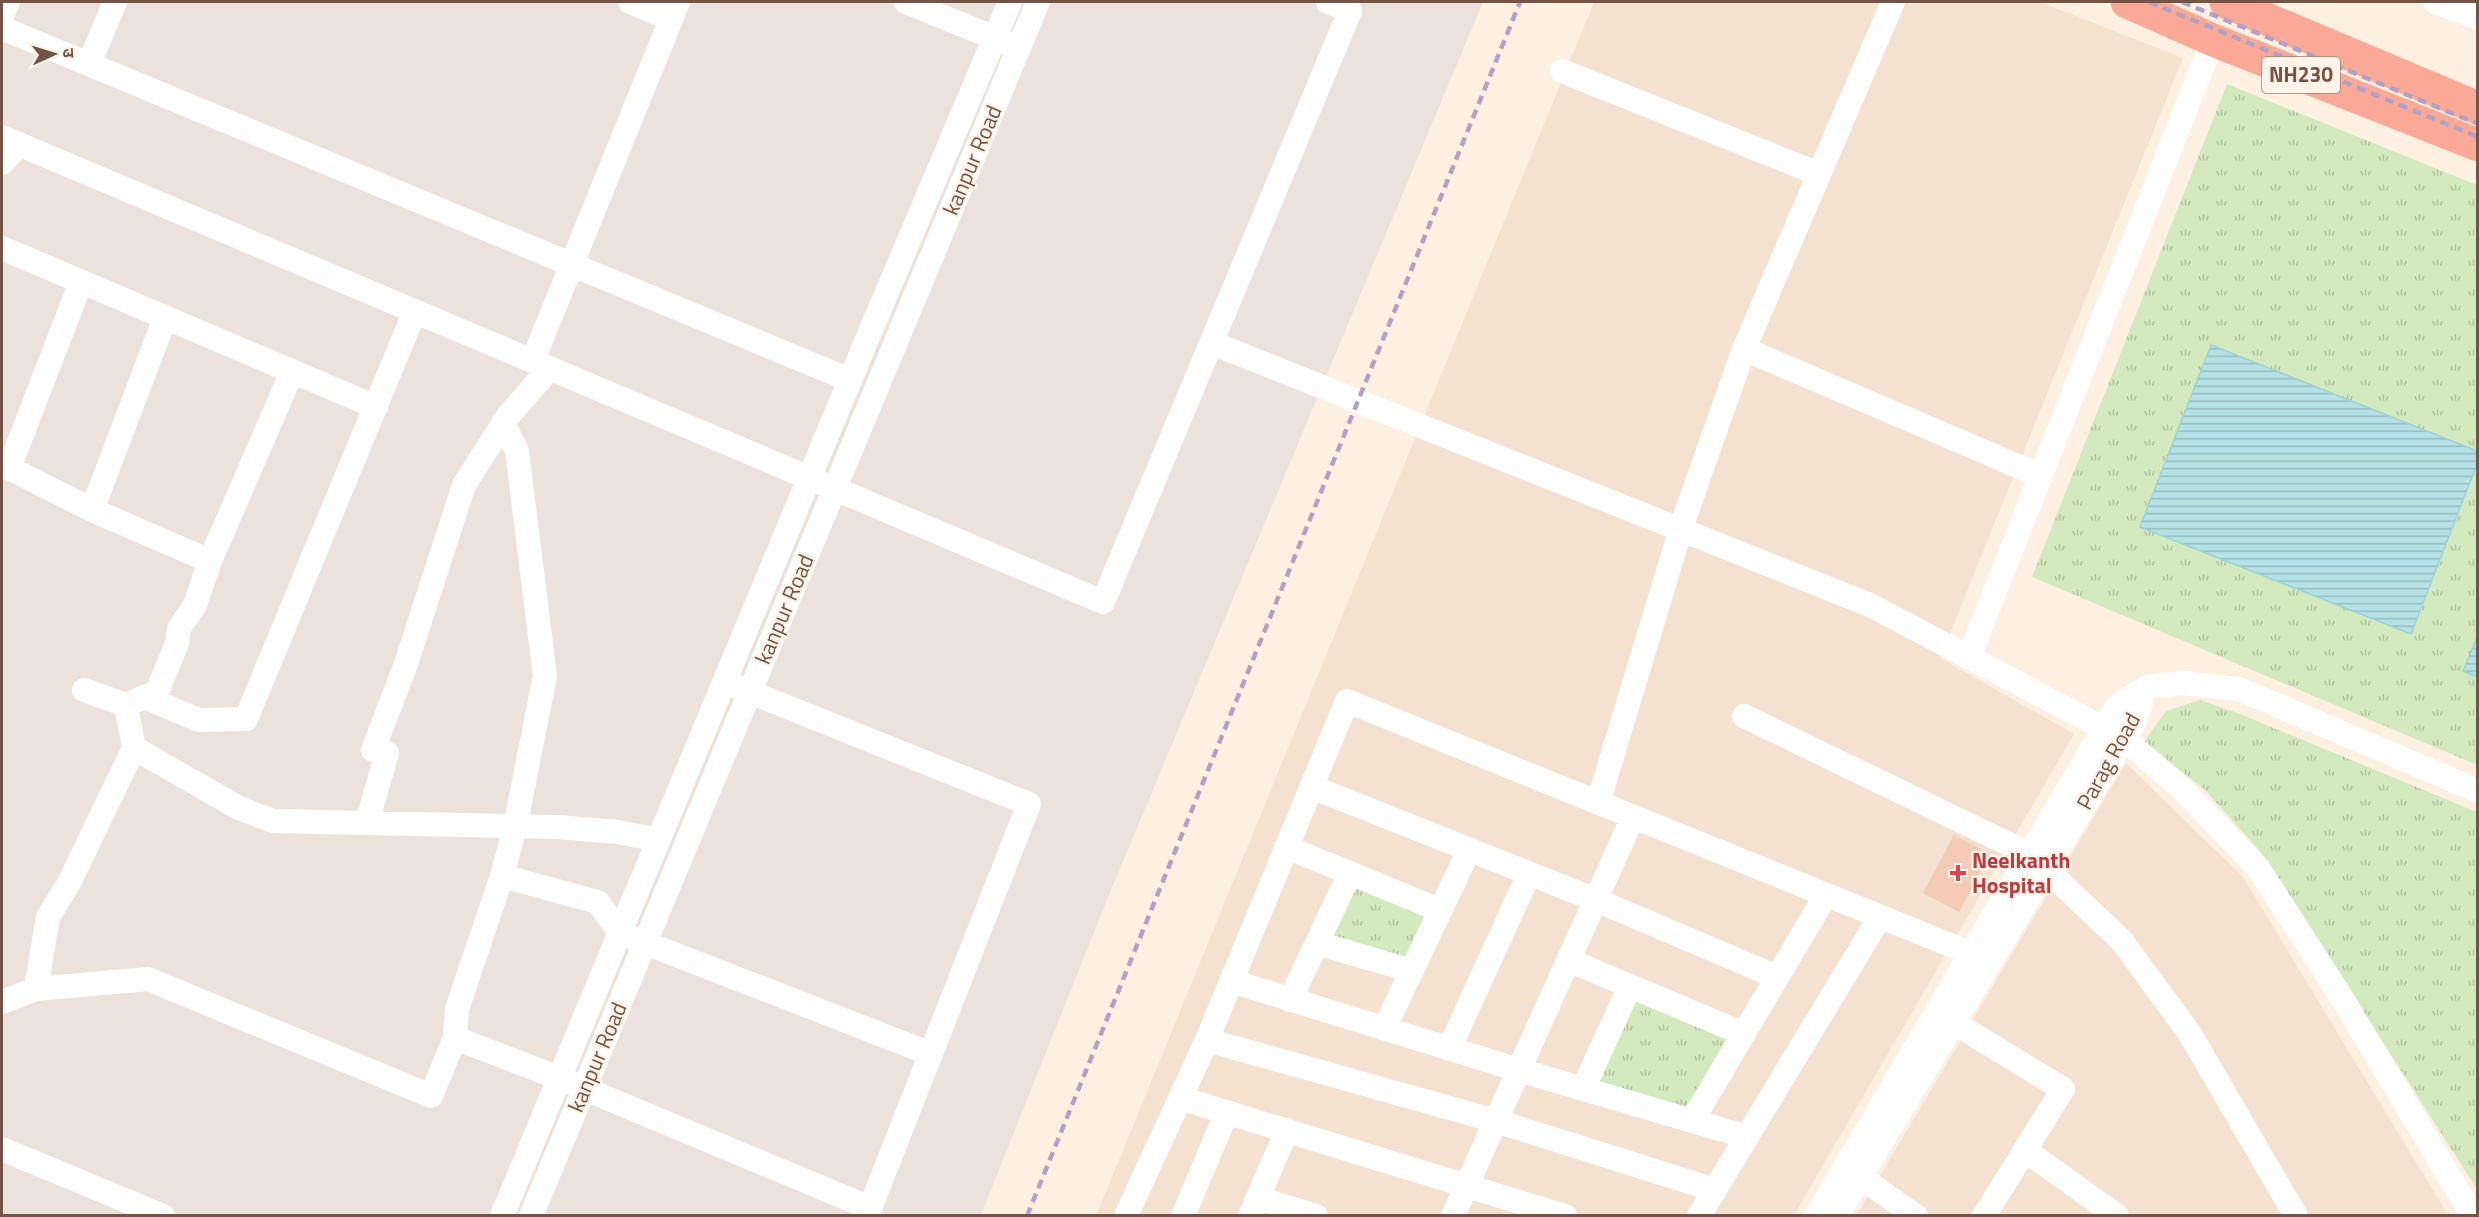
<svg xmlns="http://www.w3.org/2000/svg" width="2479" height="1217" viewBox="0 0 2479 1217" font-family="'Titillium Web','Noto Sans Devanagari',sans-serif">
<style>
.residential{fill:#f4e1cf}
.industrial{fill:#ebe2dc}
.grass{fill:url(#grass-tufts)}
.water{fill:url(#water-rules);stroke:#9bd3d8;stroke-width:1.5}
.building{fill:#f3cbb7}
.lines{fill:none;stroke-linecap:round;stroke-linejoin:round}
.minor{stroke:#fff;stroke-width:24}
.highway{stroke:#f9a995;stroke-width:33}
.rail{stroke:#b2a0c6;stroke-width:4.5;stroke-dasharray:9 6;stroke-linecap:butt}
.health-dot{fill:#e0444e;stroke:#fff4e7;stroke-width:2}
.labels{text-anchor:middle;stroke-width:5;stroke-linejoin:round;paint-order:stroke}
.shield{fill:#fff4e7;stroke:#9e8477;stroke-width:1.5}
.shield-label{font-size:21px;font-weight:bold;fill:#745447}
.street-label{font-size:22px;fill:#745447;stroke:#fff4e7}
.health-label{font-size:22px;font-weight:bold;fill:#be3a42;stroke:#fff4e7;text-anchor:start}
</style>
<defs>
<pattern id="grass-tufts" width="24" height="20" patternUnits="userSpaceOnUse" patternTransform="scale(1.5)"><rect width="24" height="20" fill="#d3eabf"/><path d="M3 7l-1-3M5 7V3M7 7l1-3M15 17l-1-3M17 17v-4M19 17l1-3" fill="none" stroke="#b0c09d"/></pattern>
<pattern id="water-rules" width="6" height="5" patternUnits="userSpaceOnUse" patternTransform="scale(1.5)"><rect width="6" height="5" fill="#b5e2e6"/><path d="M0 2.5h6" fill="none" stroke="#98babc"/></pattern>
</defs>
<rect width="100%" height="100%" fill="#fdf0e1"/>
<!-- residential -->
<path class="residential" d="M1594,2H2040L2183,58L1940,658L2074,734L1794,1215L1096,1216Z
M2126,763L2243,877L2448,1215L1856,1216Z"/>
<!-- industrial -->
<path class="industrial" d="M2,2H1483L1111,890L981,1215L2,1216Z"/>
<!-- grass -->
<path class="grass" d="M2227,84L2477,185V765L2032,577Z
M2200,700L2235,712L2477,812V1189L2260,851L2204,789L2144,742L2166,711Z
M1351,881L1429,912L1405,962L1328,939Z
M1634,996L1732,1037L1688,1112L1594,1082Z"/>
<!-- water -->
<path class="water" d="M2211,345L2477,451V464L2411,634L2140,527Z
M2477,637L2478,677H2477L2463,671Z"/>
<!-- building -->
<path class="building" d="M1954,835L1990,854L1959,912L1923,893Z"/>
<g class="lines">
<!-- minor -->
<path class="minor" d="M630,2L671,19
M906,2L1010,44
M2435,2L2478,18
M2,16L8,2
M2,28L850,380
M89,64L115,2
M1562,71L1819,174
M2,137L1103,602L1350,11L1328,2
M2,163L19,145
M2,248L376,407
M81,282L9,468L92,510L210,561
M1212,343L1870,605L2124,739L2181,788L2258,868L2340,995L2473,1216
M1744,349L2041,476
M533,360L678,2
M92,510L165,318
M1969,657L2213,40
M735,686L1029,804L867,1216
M84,690L126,705L134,748L239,808L273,821L557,827L618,832L659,840
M144,697L199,720L246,719L415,311
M133,702L157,692L177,643L179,628L195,605L210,561L292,372
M1744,716L2031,855L2122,941L2190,1034L2296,1216
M1312,787L1596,900L1777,977
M1598,803L1683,522L1744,349L1893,2
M367,823L387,753L373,750L406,664L464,485L508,416L550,368
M1286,847L1440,910
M502,876L598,902L620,933L931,1054
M1317,943L1412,971
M1568,960L1744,1034
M1231,981L1519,1070L1747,1137
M36,989L48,917L69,883L134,748
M1290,1000L1350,873
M2,1002L36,989L148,979L431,1096L455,1038L559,1078L870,1208
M1953,1022L2063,1089L1984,1216
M1384,1029L1469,850
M455,1038L457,1009L502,876L515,827L545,676L517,451L503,423
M1207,1040L1496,1121L1715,1190
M1449,1049L1529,874
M1583,1089L1630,986
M1180,1098L1565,1216
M1692,1121L1826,895
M2,1149L163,1216
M2025,1150L2117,1216
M1860,1177L1916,1216
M1258,1198L1316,1216
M502,1216L865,344L1010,2
M531,1216L1038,2
M1126,1216L1207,1040L1347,701L1990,961
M1183,1216L1227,1112
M1250,1216L1287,1130
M1453,1216L1633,817
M1699,1216L1880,917
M1816,1216L2117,706L2146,687L2183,683L2239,689L2478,791
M1837,1216L2135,721L2146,687"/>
<!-- highway -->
<path class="highway" d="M2127,2L2213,40L2478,145
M2226,2L2478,108"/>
<!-- rail -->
<path class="rail" d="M2149,2L2478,137
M2182,2L2478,124
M1027,1216L1520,2"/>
</g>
<!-- markers -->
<path class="health-dot" d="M1955 864h6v6h6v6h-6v6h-6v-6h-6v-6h6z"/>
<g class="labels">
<!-- shield labels -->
<rect class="shield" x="2262" y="57" width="78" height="36" rx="4.5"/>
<g class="shield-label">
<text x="2301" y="82">NH230</text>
</g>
<!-- street labels -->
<g class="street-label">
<text transform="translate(972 160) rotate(-67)" y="8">kanpur Road</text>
<text transform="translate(784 609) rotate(-67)" y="8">kanpur Road</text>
<text transform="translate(2108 761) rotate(-61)" y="8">Parag Road</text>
<text transform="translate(597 1057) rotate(-67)" y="8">kanpur Road</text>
</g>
<!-- health labels -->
<g class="health-label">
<text x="1972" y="868">Neelkanth<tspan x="1972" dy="25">Hospital</tspan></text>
</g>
</g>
<!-- border -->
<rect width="2479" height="1217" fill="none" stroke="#745447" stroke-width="6"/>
<!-- north arrow -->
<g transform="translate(54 54) rotate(86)" stroke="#fff4e7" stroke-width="4.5" paint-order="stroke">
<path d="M0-4.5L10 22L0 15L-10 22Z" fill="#745447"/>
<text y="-9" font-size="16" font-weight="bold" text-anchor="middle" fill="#745447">उ</text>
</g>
</svg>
